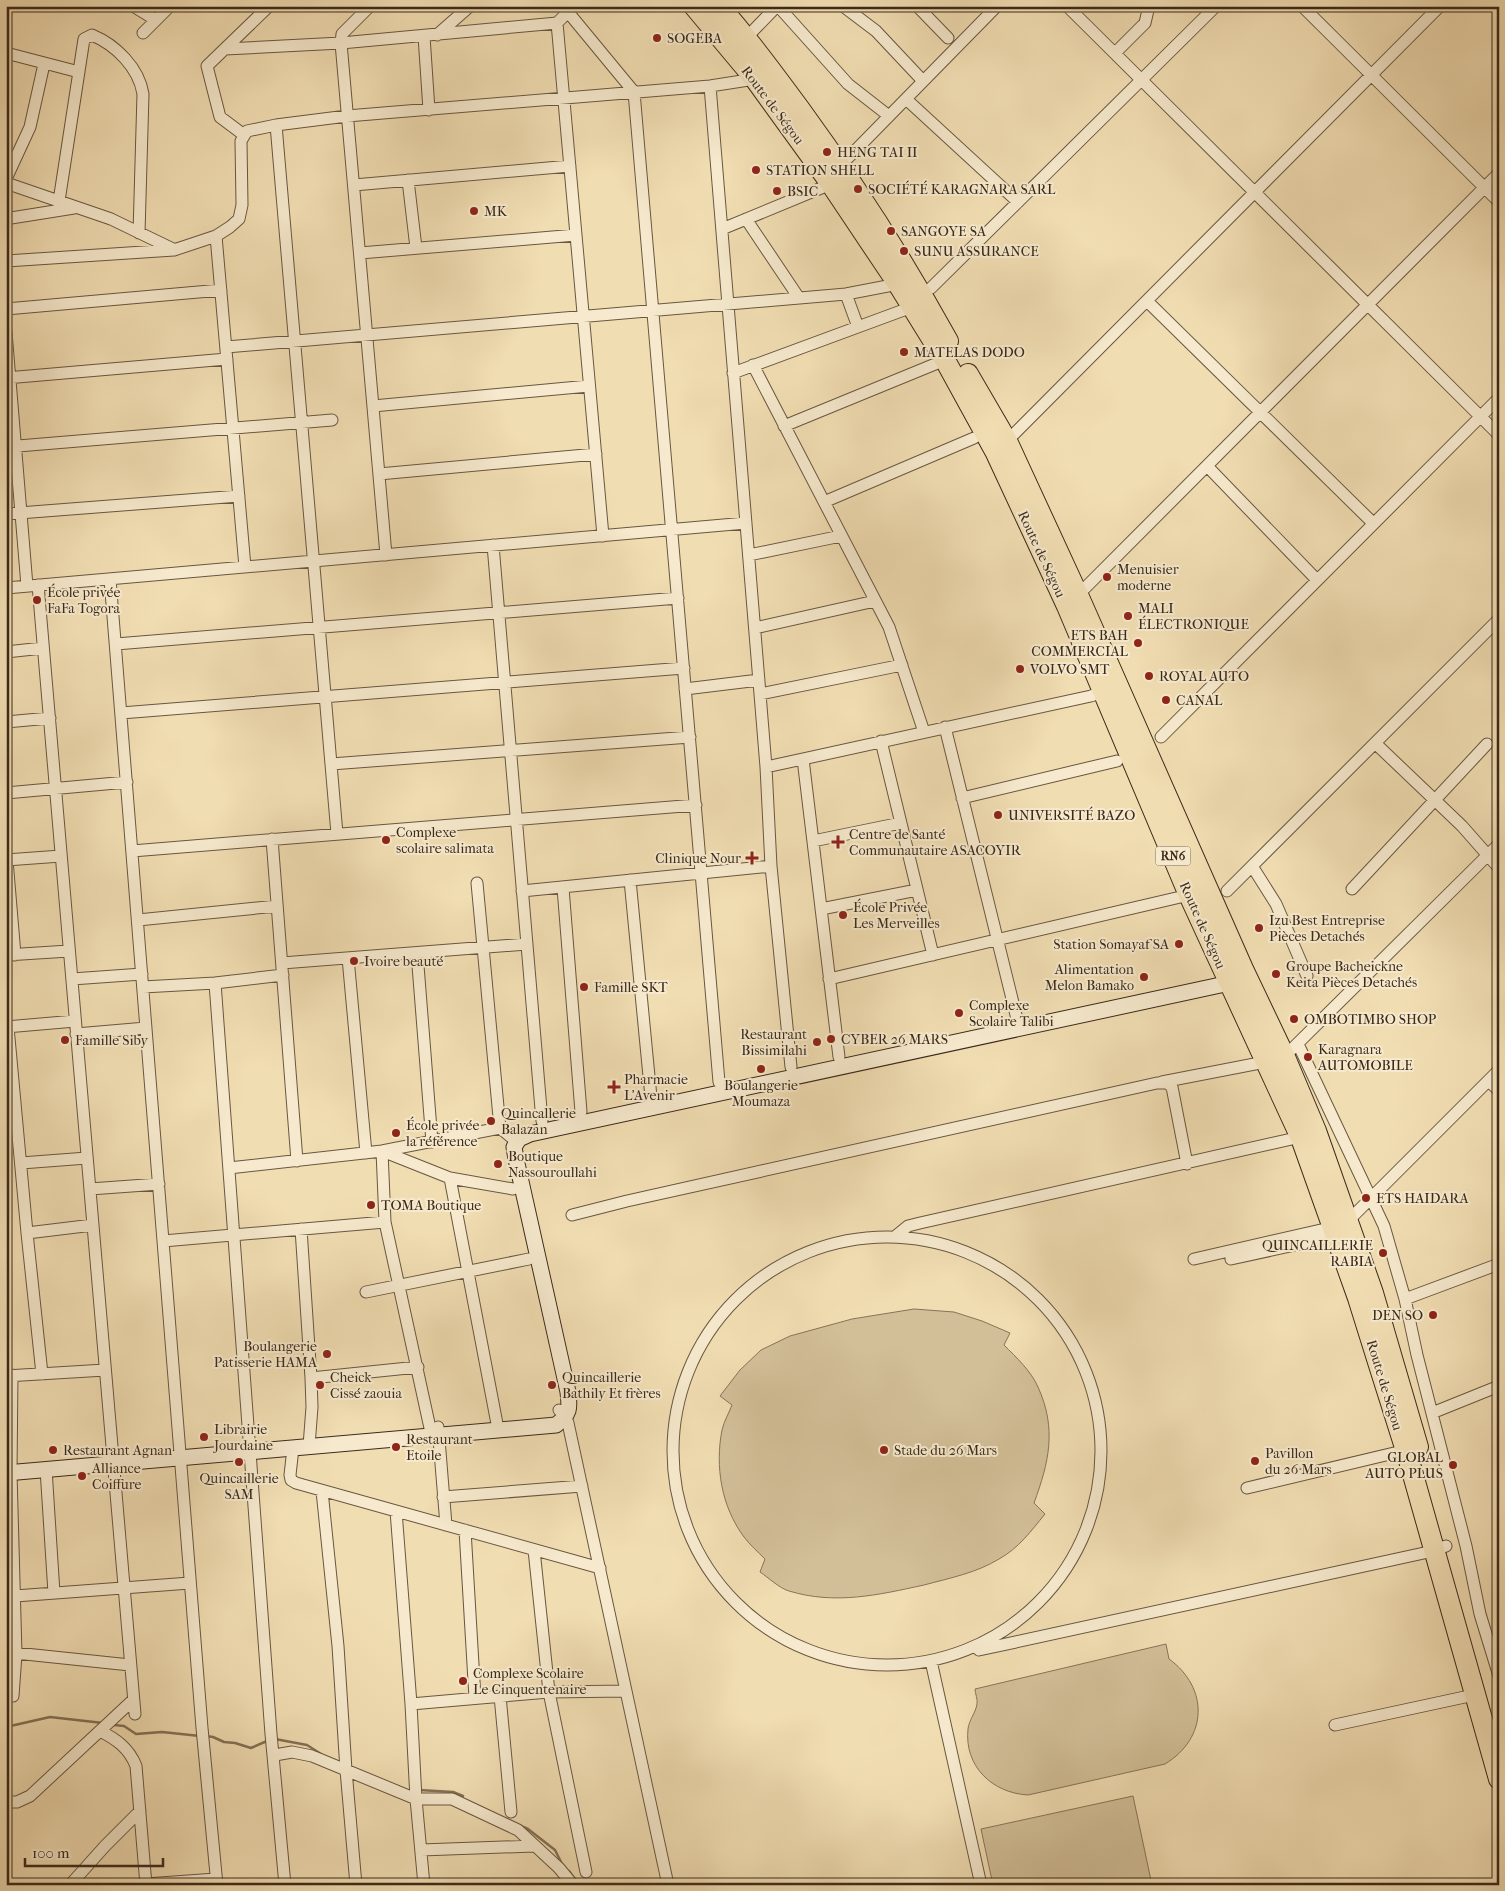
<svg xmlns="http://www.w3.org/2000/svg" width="1505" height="1891" viewBox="0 0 1505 1891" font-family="'IM FELL French Canon',serif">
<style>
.green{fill:#d2bf98;stroke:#867459}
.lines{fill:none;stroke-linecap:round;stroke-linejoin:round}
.stream{stroke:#837156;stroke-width:2.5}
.street-casing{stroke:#685740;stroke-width:13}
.secondary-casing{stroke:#3b2a1a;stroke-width:17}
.highway-casing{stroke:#3b2a1a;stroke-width:22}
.street{stroke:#f6e9cd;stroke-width:11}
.secondary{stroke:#f6e9cd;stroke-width:15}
.highway{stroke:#f1ddb2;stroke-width:20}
.poi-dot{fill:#8f2418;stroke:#f6e9cd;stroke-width:2}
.labels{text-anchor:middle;stroke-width:4;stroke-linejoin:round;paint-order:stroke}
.shield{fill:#f6e9cd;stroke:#736350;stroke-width:1}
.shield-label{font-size:12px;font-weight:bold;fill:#3b2a1a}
.poi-label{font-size:14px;fill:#3b2a1a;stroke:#f6e9cd;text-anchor:start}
.street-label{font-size:14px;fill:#3b2a1a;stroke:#f6e9cd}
</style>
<rect width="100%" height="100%" fill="#f1ddb2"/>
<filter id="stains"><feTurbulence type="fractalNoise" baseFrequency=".004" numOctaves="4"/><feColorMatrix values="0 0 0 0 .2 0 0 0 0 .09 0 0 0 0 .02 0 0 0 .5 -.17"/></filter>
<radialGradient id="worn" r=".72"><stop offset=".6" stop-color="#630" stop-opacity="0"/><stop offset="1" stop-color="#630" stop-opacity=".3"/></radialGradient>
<!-- green -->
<path class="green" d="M914,1309L954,1312L982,1321L1010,1333L1004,1345C1016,1357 1031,1371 1038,1387C1057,1429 1049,1462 1034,1503L1045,1514C1031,1531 1019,1548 999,1559C976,1573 950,1578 924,1585C878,1595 835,1605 789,1591C779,1588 769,1578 760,1572L765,1559C758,1552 750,1545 744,1537C721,1506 715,1466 722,1430C724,1421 729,1413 732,1405L720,1396L740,1370L761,1350L790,1336L852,1319Z
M1166,1644L1169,1659C1209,1688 1208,1738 1165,1764L1028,1795C992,1793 964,1766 968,1729C969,1720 976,1712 977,1704C978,1700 975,1693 975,1689Z
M1133,1796L1152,1885H993L981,1829Z"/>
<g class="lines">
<!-- stream -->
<path class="stream" d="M114,1725L124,1726L136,1734L162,1732L200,1736
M6,1727L50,1717L103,1723
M206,1736L213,1737L224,1742L235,1743L251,1748L267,1741
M275,1739L307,1745L321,1754
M419,1790L453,1792L463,1796
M521,1826L528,1829L555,1850L563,1866
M569,1871L579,1885"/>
<defs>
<path id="street" d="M133,6L156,20
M370,6L342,34L341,43L386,555
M563,6L634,92L719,1082
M778,6L848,84L889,116
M843,6L876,31L923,81
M917,6L948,38
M1067,6L1499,435
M1302,6L1499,202
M557,23L603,536
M143,33L170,6
M437,35L470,6
M424,36L429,110
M747,37L777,6
M225,49L341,43L557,23L574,6
M6,53L79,72
M1115,53L1145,23L1148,10L1145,6
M710,86L766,767L771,866L791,1067
M906,99L1018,202
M276,125L337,834
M244,135L220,117L207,66L269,6
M841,165L997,6
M6,179L30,127L44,64
M408,180L416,248
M6,183L111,219L173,249
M354,185L570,166
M59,201L84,39L92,35C116,45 139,68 143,94L139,233
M6,217L11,218L74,208
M746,219L799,298
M722,229L831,184
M216,236L245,567
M360,253L576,235
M6,261L174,250L216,236L230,227L239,219L242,205L241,141L247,131L276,125L347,116L710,86L755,79
M931,288L1216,6
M846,294L898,284
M1147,301L1373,523
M6,309L221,290
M6,332L27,586
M226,347L846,294L858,327
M753,365L889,627L924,732
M733,373L912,307
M6,378L227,359
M373,406L589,386
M784,426L945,360
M1007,441L1440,6
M6,447L332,420
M1207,466L1317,580
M379,474L596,454
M824,502L974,438
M6,514L239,496
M493,545L542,1121
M749,555L841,536
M110,579L202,1728L217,1885
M38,585L135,1714
M6,588L746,523
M1078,595L1499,173
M755,628L875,601
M116,644L678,598
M6,652L43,648
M685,689L759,680
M760,694L902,665
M121,713L684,668
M6,722L50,718
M945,727L1017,1019
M1161,737L1499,398
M881,741L933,955
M1375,743L1462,826L1499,868
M803,759L839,1057
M331,764L690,737
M766,767L1091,696L1102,692
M6,793L127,782
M962,798L1117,761
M272,839L297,1161
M813,841L901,823
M132,851L696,805
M6,860L61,856
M7,860L15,955
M1252,866L1276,904L1307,976
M630,880L651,1097
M477,883L500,1128L516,1141
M563,888L581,1112
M1352,889L1487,744
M522,891L771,866
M1227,891L1499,619
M821,909L917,890
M138,920L277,906
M417,953L432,1142
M6,955L69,951
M348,958L366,1153
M282,963L527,944
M72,979L142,974
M829,979L1189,895
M215,983L271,1734L285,1885
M143,987L215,983L283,975
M6,1027L75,1021
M8,1027L27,1233L42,1374
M76,1034L146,1028
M1298,1044L1384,1226L1405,1299L1417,1355L1466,1546L1480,1614L1499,1676
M1292,1049L1499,844
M1489,1081L1499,1091
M1162,1082L1265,1062
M382,1151L385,1222L430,1428
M382,1151L450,1178L513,1189
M21,1163L87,1158
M229,1168L382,1151L500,1128
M450,1178L498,1429
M90,1189L159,1184
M572,1215L627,1201L1157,1083H1167L1172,1087L1187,1164
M301,1229L311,1378L312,1407L309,1446
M27,1233L93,1225
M897,1235L908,1226L920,1223L1305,1136
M673 1451a214 214 0 1 1 428 0a214 214 0 1 1-428 0Z
M163,1241L385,1222
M1194,1259L1334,1227L1348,1221L1499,1070
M1231,1259L1340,1235
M366,1292L529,1259
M1405,1299L1499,1264
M12,1375L11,1473L16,1654L13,1696
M6,1376L105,1370
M311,1378L418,1367
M559,1410L566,1417L568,1423L668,1885
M1432,1413L1499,1386
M438,1427L446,1525
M293,1448L290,1475L291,1480L296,1483L600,1568
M46,1469L54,1593
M1247,1488L1411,1449
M322,1491L338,1646L346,1770L356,1885
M443,1497L582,1486
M396,1511L411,1704L416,1799L424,1885
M465,1530L475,1698
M534,1550L549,1692L586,1872
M15,1596L190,1583
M979,1650L1424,1553L1446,1546
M6,1652L130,1665
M931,1661L981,1885
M500,1696L511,1812
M411,1704L549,1692L626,1691
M1335,1725L1474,1695
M100,1731C116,1739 129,1748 136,1766L146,1885
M275,1755L292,1752L312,1756L416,1799H452L518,1830L559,1868L573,1885
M6,1802H17L30,1796L133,1700
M421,1850L534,1846
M146,1884L216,1879
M70,1885L105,1846L140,1811"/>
<path id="secondary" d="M6,1473L556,1425C570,1414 570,1409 568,1392L516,1159L514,1147L519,1139L530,1134L1239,981"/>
<path id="highway" d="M694,6L755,79L831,184L898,284L945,360L996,453L1067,606L1189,895L1301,1138L1358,1298L1378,1362L1408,1457L1499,1779
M719,6C748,38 773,73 799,108C853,182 903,260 948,341
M968,374L1007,441L1078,595L1243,969L1284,1055L1316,1131L1373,1293L1418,1447"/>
</defs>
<!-- street casing -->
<use href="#street" class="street-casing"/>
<!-- secondary casing -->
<use href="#secondary" class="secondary-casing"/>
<!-- highway casing -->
<use href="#highway" class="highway-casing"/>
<!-- street -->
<use href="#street" class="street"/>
<!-- secondary -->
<use href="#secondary" class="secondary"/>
<!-- highway -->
<use href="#highway" class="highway"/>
</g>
<!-- markers -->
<g class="poi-dot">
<circle cx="657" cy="38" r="5"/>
<circle cx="827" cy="152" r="5"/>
<circle cx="756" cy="170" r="5"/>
<circle cx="858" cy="189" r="5"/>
<circle cx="777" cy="191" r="5"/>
<circle cx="474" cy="211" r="5"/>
<circle cx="891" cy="231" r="5"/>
<circle cx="904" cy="251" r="5"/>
<circle cx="904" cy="352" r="5"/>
<circle cx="1107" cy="577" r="5"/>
<circle cx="37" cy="600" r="5"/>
<circle cx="1128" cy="616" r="5"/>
<circle cx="1138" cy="643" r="5"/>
<circle cx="1020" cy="669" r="5"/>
<circle cx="1149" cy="676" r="5"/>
<circle cx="1166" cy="700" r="5"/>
<circle cx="998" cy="815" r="5"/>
<circle cx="386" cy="840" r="5"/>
<path d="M835.5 834.5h5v5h5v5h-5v5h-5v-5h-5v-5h5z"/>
<path d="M749.5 850.5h5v5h5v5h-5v5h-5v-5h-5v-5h5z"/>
<circle cx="843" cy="915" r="5"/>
<circle cx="1259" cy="928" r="5"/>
<circle cx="1179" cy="944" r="5"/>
<circle cx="354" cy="961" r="5"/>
<circle cx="1276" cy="974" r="5"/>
<circle cx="1144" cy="977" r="5"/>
<circle cx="584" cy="987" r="5"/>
<circle cx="959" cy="1013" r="5"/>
<circle cx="1294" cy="1019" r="5"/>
<circle cx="831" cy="1039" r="5"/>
<circle cx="65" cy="1040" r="5"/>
<circle cx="817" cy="1042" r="5"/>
<circle cx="1308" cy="1057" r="5"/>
<circle cx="761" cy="1069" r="5"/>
<path d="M611.5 1079.5h5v5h5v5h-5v5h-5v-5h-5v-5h5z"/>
<circle cx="491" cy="1121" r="5"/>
<circle cx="396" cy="1133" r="5"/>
<circle cx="498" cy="1164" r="5"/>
<circle cx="1366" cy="1198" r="5"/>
<circle cx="371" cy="1205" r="5"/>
<circle cx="1383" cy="1253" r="5"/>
<circle cx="1433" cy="1315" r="5"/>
<circle cx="327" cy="1354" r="5"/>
<circle cx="320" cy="1385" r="5"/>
<circle cx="552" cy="1385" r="5"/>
<circle cx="204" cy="1437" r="5"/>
<circle cx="396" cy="1447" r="5"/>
<circle cx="53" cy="1450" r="5"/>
<circle cx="884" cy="1450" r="5"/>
<circle cx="1255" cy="1461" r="5"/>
<circle cx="239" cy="1462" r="5"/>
<circle cx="1453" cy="1465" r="5"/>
<circle cx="82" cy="1476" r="5"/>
<circle cx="463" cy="1681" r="5"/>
</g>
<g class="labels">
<!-- shield labels -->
<rect class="shield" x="1155.5" y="846.5" width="35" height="19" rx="4"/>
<g class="shield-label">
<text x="1173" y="860">RN6</text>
</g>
<!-- poi labels -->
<g class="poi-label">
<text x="667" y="43">SOGEBA</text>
<text x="837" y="157">HENG TAI II</text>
<text x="766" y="175">STATION SHELL</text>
<text x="868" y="194">SOCIÉTÉ KARAGNARA SARL</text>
<text x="787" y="196">BSIC</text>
<text x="484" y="216">MK</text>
<text x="901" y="236">SANGOYE SA</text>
<text x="914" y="256">SUNU ASSURANCE</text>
<text x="914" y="357">MATELAS DODO</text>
<text x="1117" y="574">Menuisier<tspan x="1117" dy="16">moderne</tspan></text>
<text x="47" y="597">École privée<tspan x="47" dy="16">FaFa Togora</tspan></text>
<text x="1138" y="613">MALI<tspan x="1138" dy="16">ÉLECTRONIQUE</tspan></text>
<text x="1128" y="640" text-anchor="end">ETS BAH<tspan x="1128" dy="16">COMMERCIAL</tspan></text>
<text x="1030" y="674">VOLVO SMT</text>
<text x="1159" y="681">ROYAL AUTO</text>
<text x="1176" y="705">CANAL</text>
<text x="1008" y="820">UNIVERSITÉ BAZO</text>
<text x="396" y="837">Complexe<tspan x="396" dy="16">scolaire salimata</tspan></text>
<text x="849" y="839">Centre de Santé<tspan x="849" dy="16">Communautaire ASACOYIR</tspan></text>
<text x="741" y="863" text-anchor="end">Clinique Nour</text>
<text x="853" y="912">École Privée<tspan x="853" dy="16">Les Merveilles</tspan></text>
<text x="1269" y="925">Izu Best Entreprise<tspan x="1269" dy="16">Pièces Detachés</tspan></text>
<text x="1169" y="949" text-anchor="end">Station Somayaf SA</text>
<text x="364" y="966">Ivoire beauté</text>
<text x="1286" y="971">Groupe Bacheickne<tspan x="1286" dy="16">Keita Pièces Detachés</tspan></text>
<text x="1134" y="974" text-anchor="end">Alimentation<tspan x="1134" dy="16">Melon Bamako</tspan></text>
<text x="594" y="992">Famille SKT</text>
<text x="969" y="1010">Complexe<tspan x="969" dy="16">Scolaire Talibi</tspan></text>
<text x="1304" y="1024">OMBOTIMBO SHOP</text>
<text x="807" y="1039" text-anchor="end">Restaurant<tspan x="807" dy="16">Bissimilahi</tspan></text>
<text x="841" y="1044">CYBER 26 MARS</text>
<text x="75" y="1045">Famille Siby</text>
<text x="1318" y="1054">Karagnara<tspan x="1318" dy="16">AUTOMOBILE</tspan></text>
<text x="624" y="1084">Pharmacie<tspan x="624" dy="16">L'Avenir</tspan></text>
<text x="761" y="1090" text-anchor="middle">Boulangerie<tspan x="761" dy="16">Moumaza</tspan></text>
<text x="501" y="1118">Quincallerie<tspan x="501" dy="16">Balazan</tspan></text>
<text x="406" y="1130">École privée<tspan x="406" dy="16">la référence</tspan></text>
<text x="508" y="1161">Boutique<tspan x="508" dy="16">Nassouroullahi</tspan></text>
<text x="1376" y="1203">ETS HAIDARA</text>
<text x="381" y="1210">TOMA Boutique</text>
<text x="1373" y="1250" text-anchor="end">QUINCAILLERIE<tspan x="1373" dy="16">RABIA</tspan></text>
<text x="1423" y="1320" text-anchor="end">DEN SO</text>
<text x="317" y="1351" text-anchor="end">Boulangerie<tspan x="317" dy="16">Patisserie HAMA</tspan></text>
<text x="330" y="1382">Cheick<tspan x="330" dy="16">Cissé zaouia</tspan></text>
<text x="562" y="1382">Quincaillerie<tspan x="562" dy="16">Bathily Et frères</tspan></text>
<text x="214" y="1434">Librairie<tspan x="214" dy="16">Jourdaine</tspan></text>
<text x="406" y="1444">Restaurant<tspan x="406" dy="16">Etoile</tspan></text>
<text x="63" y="1455">Restaurant Agnan</text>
<text x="894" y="1455">Stade du 26 Mars</text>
<text x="1265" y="1458">Pavillon<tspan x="1265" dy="16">du 26 Mars</tspan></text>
<text x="1443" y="1462" text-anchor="end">GLOBAL<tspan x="1443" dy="16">AUTO PLUS</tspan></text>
<text x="92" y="1473">Alliance<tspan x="92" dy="16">Coiffure</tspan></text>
<text x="239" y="1483" text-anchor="middle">Quincaillerie<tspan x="239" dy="16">SAM</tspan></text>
<text x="473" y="1678">Complexe Scolaire<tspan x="473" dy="16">Le Cinquentenaire</tspan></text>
</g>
<!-- street labels -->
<g class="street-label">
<text transform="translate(773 105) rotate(53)" y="5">Route de Ségou</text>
<text transform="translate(1042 554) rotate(65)" y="5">Route de Ségou</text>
<text transform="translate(1203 925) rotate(66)" y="5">Route de Ségou</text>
<text transform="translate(1385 1385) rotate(73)" y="5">Route de Ségou</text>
</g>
</g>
<!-- margin -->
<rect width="1505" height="1891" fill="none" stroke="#f1ddb2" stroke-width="25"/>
<rect x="8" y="8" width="1490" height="1876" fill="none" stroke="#3b2a1a" stroke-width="2.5"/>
<rect x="12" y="12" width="1480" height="1866" fill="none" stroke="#3b2a1a"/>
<!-- scale -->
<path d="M25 1858v8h138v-8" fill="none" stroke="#3b2a1a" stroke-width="2.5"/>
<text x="32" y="1858" font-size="15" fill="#3b2a1a" stroke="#f6e9cd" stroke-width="4" paint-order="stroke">100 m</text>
<rect width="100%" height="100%" filter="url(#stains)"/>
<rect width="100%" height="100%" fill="url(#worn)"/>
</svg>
